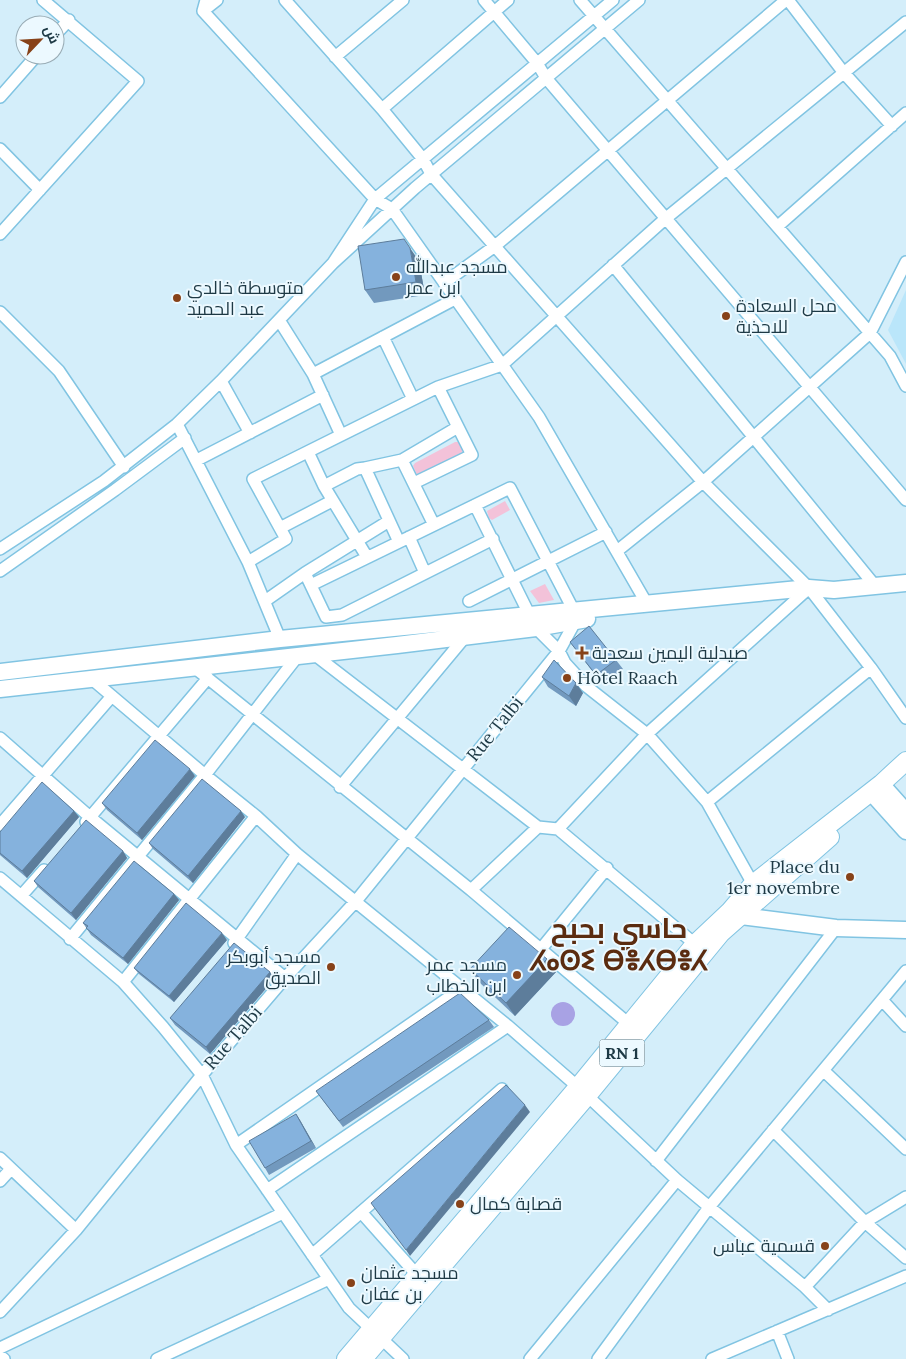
<svg xmlns="http://www.w3.org/2000/svg" width="906" height="1359" viewBox="0 0 906 1359" font-family="Lora,Cairo,'Noto Sans Tifinagh',serif">
<style>
.built{fill:#bae6fa}
.green{fill:#f3c2d9}
.water{fill:#a8a2e4}
.lines{fill:none;stroke-linecap:round;stroke-linejoin:round}
.street-casing{stroke:#81c4e2;stroke-width:14}
.secondary-casing{stroke:#81c4e2;stroke-width:19}
.primary-casing{stroke:#81c4e2;stroke-width:20}
.street{stroke:#fff;stroke-width:11}
.secondary{stroke:#fff;stroke-width:16}
.primary{stroke:#fff;stroke-width:18}
.wall{fill:#7299be}
.shaded-wall{fill:#5d7d9b}
.building{fill:#85b2dd;stroke:#5d7d9b}
.poi-dot{fill:#874219;stroke:#ecf9ff;stroke-width:2}
.labels{text-anchor:middle;stroke-width:4;stroke-linejoin:round;paint-order:stroke}
.shield{fill:#ecf9ff;stroke:#5b737d;stroke-width:1}
.shield-label{font-size:16px;font-weight:bold;fill:#1d3945}
.poi-label{font-size:18px;fill:#1d3945;stroke:#ecf9ff;text-anchor:start}
.street-label{font-size:18px;fill:#1d3945;stroke:#ecf9ff}
.town-label{font-size:28px;font-weight:bold;fill:#5b2c10;stroke:#ecf9ff}
</style>
<rect width="100%" height="100%" fill="#d4eefa"/>
<!-- built -->
<path class="built" d="M906,290V364L888,330Z"/>
<!-- green -->
<path class="green" d="M455,442H458L463,451L460,454L421,475H417L413,466L415,463Z
M505,501L510,510L492,520L489,518L487,511Z
M545,584L554,600L539,603L530,591Z"/>
<!-- water -->
<path class="water" d="M551 1014a12 12 0 1 1 24 0a12 12 0 1 1-24 0Z"/>
<g class="lines">
<defs>
<path id="street" d="M206,0L203,11L375,199L392,209L539,417L647,604
M285,0L382,109L423,159L431,174L703,482L809,588L871,668L906,718
M484,0L537,63L546,78L906,500
M580,0L890,356L906,386
M613,0L375,199L333,263L415,188L639,0
M788,0L844,73L892,126
M203,11L217,0
M55,35L69,20
M335,57L403,0
M0,97L37,55
M382,109L508,0
M0,149L40,190
M778,226L906,113
M0,234L138,81L43,0
M613,265L876,587
M444,283L495,246L786,0
M0,312L59,371L124,467
M279,320L313,374L341,435
M383,337L413,399
M313,374L455,299
M221,381L250,433
M177,424L248,562L280,639
M308,452L324,486L367,557
M197,460L323,395
M402,460L434,525
M365,468L402,460L458,427
M414,483L472,455L438,387
M324,486L357,469L365,468L399,542
M475,505L536,628L559,651L565,663L586,686L647,734L707,802L753,884
M280,528L332,501
M409,537L425,573
M0,549L104,481L177,424L221,381L333,263
M617,551L703,482L870,333L906,262
M248,562L286,539L253,479L438,387L502,365L665,219L906,22
M0,571L115,490L185,438
M305,573L326,617L342,615L493,539
M265,601L305,573L389,521
M469,601L606,532
M315,655L538,827
M195,668L471,890L629,1024
M93,680L205,775L256,816L297,854L508,1026L578,1087L677,1180L805,1287L828,1310
M0,738L90,817L285,978
M340,787L465,637
M707,802L871,668
M86,822L208,678
M0,825L112,696
M558,829L647,734L809,588
M0,878L123,982L163,1027L202,1075L236,1145L349,1308L403,1359
M471,890L538,827L558,829L695,944
M21,896L44,870
M70,939L205,775L297,657
M234,943L297,854
M541,949L607,868
M123,982L256,816
M883,1001L906,1026
M824,1071L906,1149
M773,1130L865,1222L906,1258
M236,1145L461,989
M0,1158L76,1230
M656,1161L836,928
M0,1181L11,1169
M267,1190L508,1026
M361,1212L417,1275
M312,1255L502,1089
M805,1287L865,1222L906,1197
M0,1312L76,1230L202,1075L285,978L356,901L559,651L575,622L574,611L510,488L311,585
M777,1331L788,1359
M0,1348L283,1213
M0,1356L4,1359
M157,1359L329,1279
M530,1359L677,1180
M598,1359L710,1206L906,971
M712,1359L906,1276"/>
<path id="secondary" d="M0,672L280,639L809,588L834,590L906,583
M0,689L397,645L536,628L587,619
M881,784L906,812
M871,792L906,831
M741,916L836,928L906,930"/>
<path id="primary" d="M346,1359L578,1087L695,944L730,911L753,884L881,784L906,761
M363,1359L587,1096L721,933L830,837"/>
</defs>
<!-- street casing -->
<use href="#street" class="street-casing"/>
<!-- secondary casing -->
<use href="#secondary" class="secondary-casing"/>
<!-- primary casing -->
<use href="#primary" class="primary-casing"/>
<!-- street -->
<use href="#street" class="street"/>
<!-- secondary -->
<use href="#secondary" class="secondary"/>
<!-- primary -->
<use href="#primary" class="primary"/>
</g>
<!-- wall -->
<path class="wall" d="M419,261L425,295L374,303L365,290Z
M570,642L616,660L623,669L603,685Z
M542,677L583,693L576,706L548,687Z
M195,776L142,840L107,810L102,803Z
M74,811L79,817L27,878L0,855V832Z
M245,817L193,883L153,849L149,843Z
M123,851L127,858L76,920L38,887L34,881Z
M174,894L179,900L128,964L91,935L83,923Z
M227,940L174,1002L139,974L134,968Z
M470,969L556,972L515,1016L479,982Z
M270,972L274,979L210,1054L175,1025L170,1018Z
M489,1020L494,1027L343,1127L316,1091Z
M296,1114L316,1148L269,1175L265,1168Z"/>
<!-- shaded-wall -->
<path class="shaded-wall" d="M410,248L419,261L425,295L416,282Z
M576,683L583,693L576,706L569,696Z
M190,769L195,776L142,840L137,833Z
M74,811L79,817L27,878L22,871Z
M241,811L245,817L193,883L188,876Z
M123,851L127,858L76,920L71,913Z
M174,894L179,900L128,964L123,958Z
M222,933L227,940L174,1002L169,996Z
M547,959L556,972L515,1016L506,1003Z
M270,972L274,979L210,1054L206,1047Z
M525,1105L530,1112L410,1256L406,1250Z
M296,1114L300,1120L316,1148L311,1141Z"/>
<!-- building -->
<path class="building" d="M404,239L410,248L416,282L365,290L358,246Z
M589,626L616,660L596,675L570,642Z
M554,660L576,683L569,696L542,677Z
M155,740L190,769L137,833L102,803Z
M202,779L241,811L188,876L149,843Z
M42,782L74,811L22,871L0,853V832Z
M86,820L123,851L71,913L34,881Z
M134,861L174,894L123,958L86,928L88,926L83,923Z
M186,903L222,933L169,996L134,968Z
M509,927L547,959L506,1003L470,969Z
M234,943L270,972L206,1047L170,1018Z
M460,993L489,1020L339,1121L316,1091Z
M506,1085L525,1105L406,1250L371,1203Z
M296,1114L311,1141L265,1168L249,1141Z"/>
<!-- markers -->
<g class="poi-dot">
<circle cx="396" cy="277" r="5"/>
<circle cx="177" cy="298" r="5"/>
<circle cx="726" cy="316" r="5"/>
<path d="M579.5 645.5h5v5h5v5h-5v5h-5v-5h-5v-5h5z"/>
<circle cx="567" cy="678" r="5"/>
<circle cx="850" cy="877" r="5"/>
<circle cx="331" cy="967" r="5"/>
<circle cx="517" cy="975" r="5"/>
<circle cx="460" cy="1204" r="5"/>
<circle cx="825" cy="1246" r="5"/>
<circle cx="351" cy="1283" r="5"/>
</g>
<g class="labels">
<!-- shield labels -->
<rect class="shield" x="599.5" y="1039.5" width="45" height="27" rx="4"/>
<g class="shield-label">
<text x="622" y="1059">RN 1</text>
</g>
<!-- poi labels -->
<g class="poi-label">
<text x="406" y="273">مسجد عبدالله<tspan x="406" dy="21">ابن عمر</tspan></text>
<text x="187" y="294">متوسطة خالدي<tspan x="187" dy="21">عبد الحميد</tspan></text>
<text x="736" y="312">محل السعادة<tspan x="736" dy="21">للاحذية</tspan></text>
<text x="592" y="659">صيدلية اليمين سعدية</text>
<text x="577" y="684">Hôtel Raach</text>
<text x="840" y="873" text-anchor="end">Place du<tspan x="840" dy="21">1er novembre</tspan></text>
<text x="321" y="963" text-anchor="end">مسجد أبوبكر<tspan x="321" dy="21">الصديق</tspan></text>
<text x="507" y="971" text-anchor="end">مسجد عمر<tspan x="507" dy="21">ابن الخطاب</tspan></text>
<text x="470" y="1210">قصابة كمال</text>
<text x="815" y="1252" text-anchor="end">قسمية عباس</text>
<text x="361" y="1279">مسجد عثمان<tspan x="361" dy="21">بن عفان</tspan></text>
</g>
<!-- street labels -->
<g class="street-label">
<text transform="translate(495 729) rotate(-51)" y="6">Rue Talbi</text>
<text transform="translate(233 1038) rotate(-49)" y="6">Rue Talbi</text>
</g>
<!-- town labels -->
<g class="town-label">
<text x="619" y="938">حاسي بحبح<tspan x="619" dy="32">ⵃⴰⵙⵉ ⴱⴻⵃⴱⴻⵃ</tspan></text>
</g>
</g>
<!-- north arrow -->
<g transform="translate(40 40) rotate(65)"><circle r="24" fill="#ecf9ff" stroke="#99acb5"/>
<path d="M0-4L9 19L0 12L-9 19Z" fill="#874219"/>
<text y="-8" font-size="14" font-weight="bold" text-anchor="middle" fill="#1d3945">ش</text>
</g>
</svg>
